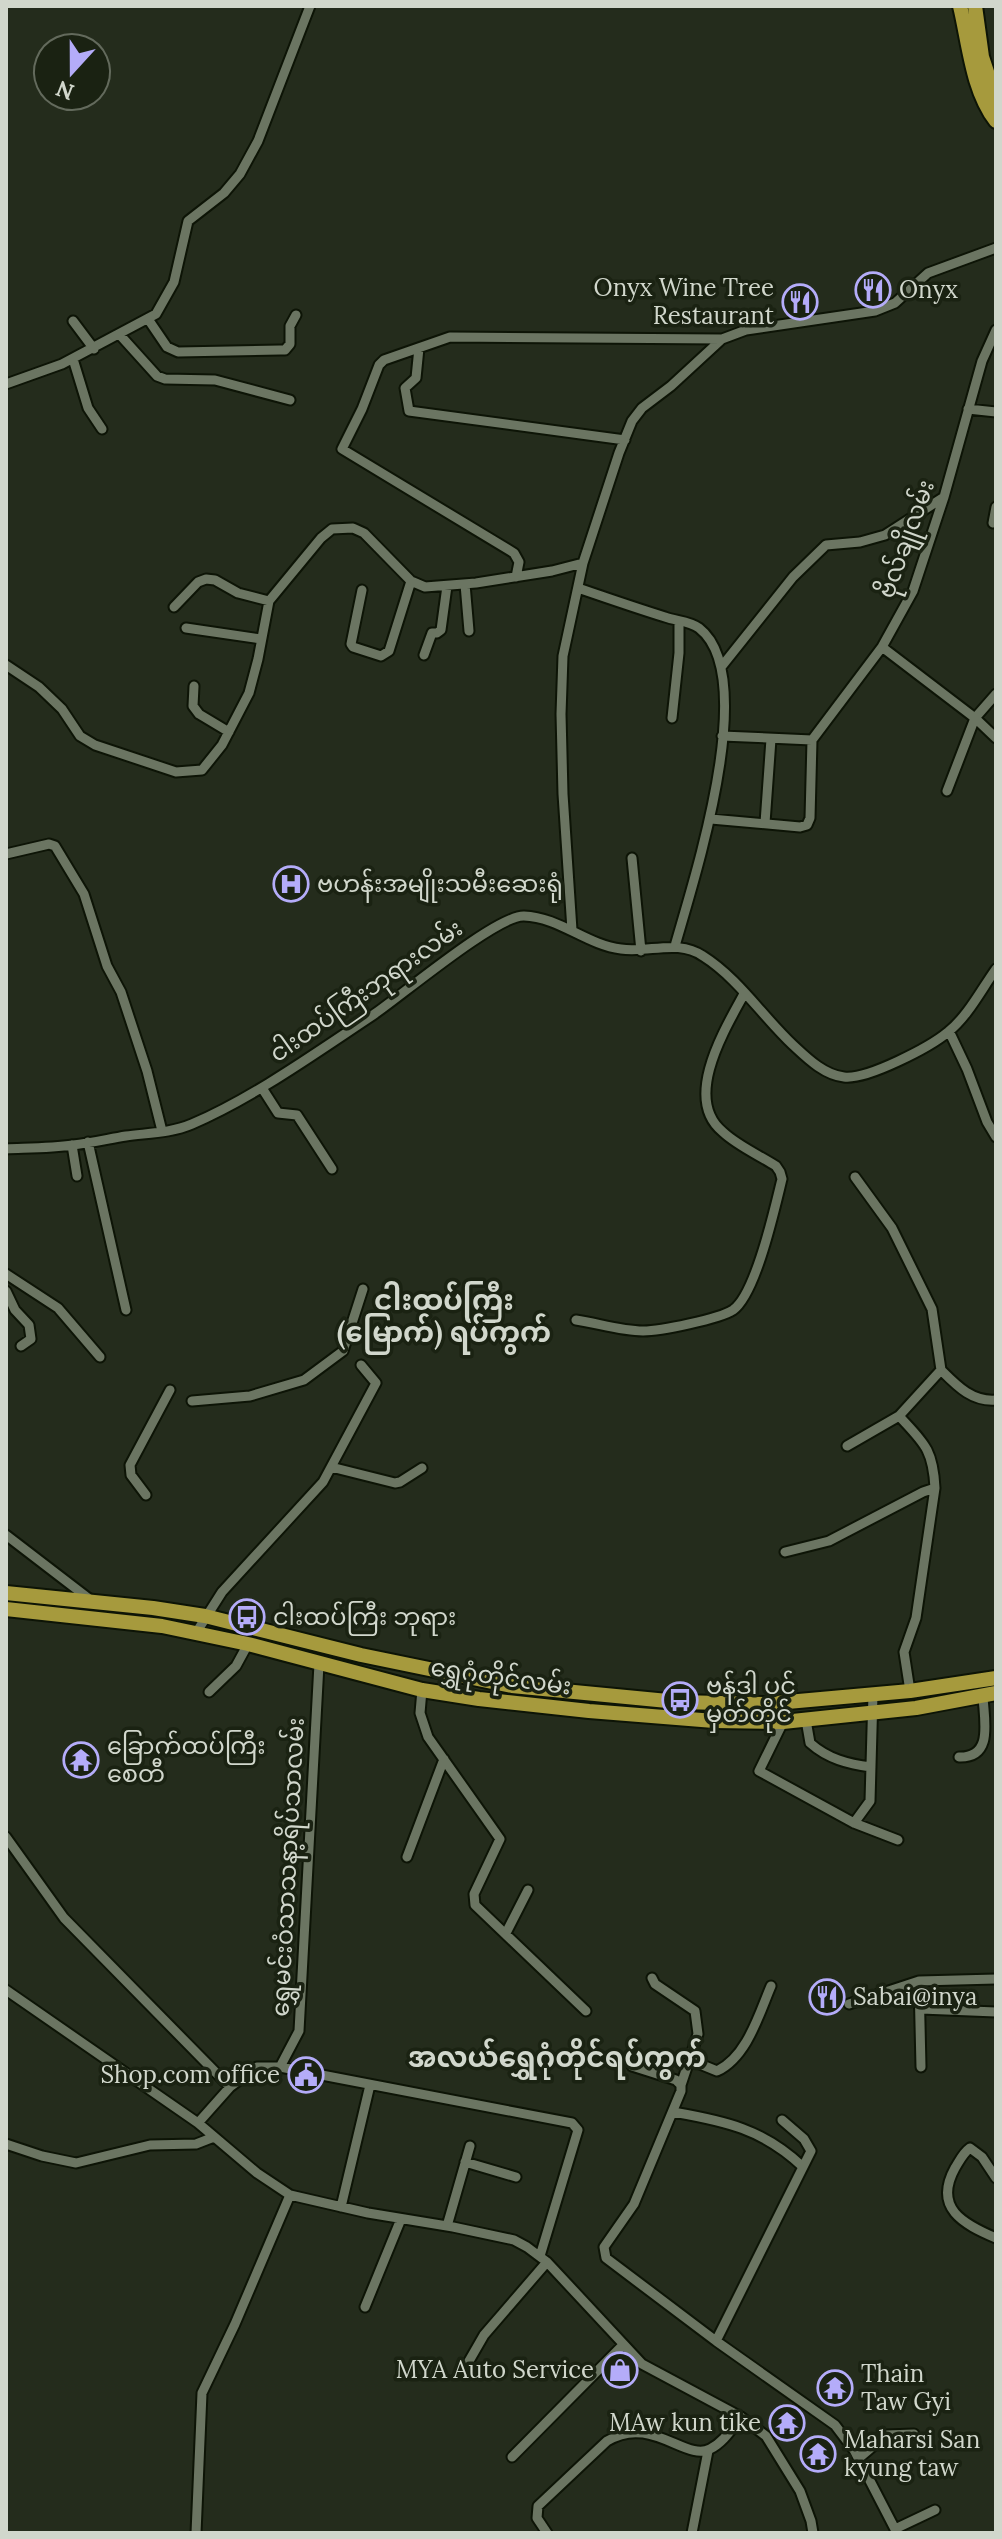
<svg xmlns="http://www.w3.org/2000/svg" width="1002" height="2539" viewBox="0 0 1002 2539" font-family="Lora,'Noto Sans Myanmar',serif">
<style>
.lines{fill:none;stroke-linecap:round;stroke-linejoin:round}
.street-casing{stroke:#0d1406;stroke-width:13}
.primary-casing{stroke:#0d1406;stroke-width:18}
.street{stroke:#6b7562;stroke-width:9}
.primary{stroke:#a69a3d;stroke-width:14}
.labels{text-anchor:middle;stroke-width:7;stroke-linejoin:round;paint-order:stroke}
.poi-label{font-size:24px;fill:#d1d7cc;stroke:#1a2212;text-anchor:start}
.street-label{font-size:24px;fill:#d1d7cc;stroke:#1a2212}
.quarter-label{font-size:28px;font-weight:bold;fill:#d1d7cc;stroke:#1a2212}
</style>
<rect width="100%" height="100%" fill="#242c1c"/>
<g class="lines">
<defs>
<path id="street" d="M148,319L167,347L178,352L280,350H285L290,344V326L296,315
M73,321L94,349
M120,335L157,376L165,379L215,380L290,400
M419,348L416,378L405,388L409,411L625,440
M73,359L88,408L102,429
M6,384L62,364L156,314L174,282L188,221L224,193L240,174L258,141L310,6
M968,409L996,412
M993,523L996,507
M516,577L519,562L514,553L342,449L362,409L379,365L384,360L450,337L722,339
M465,584L469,631
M578,588C607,598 636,608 665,617C676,621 690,621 699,628C761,676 693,882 675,946
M362,590L351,644L353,647L381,656L389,651L411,581
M174,607L198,582L206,579L215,580L238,593L269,601
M186,628L261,639
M882,647L975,718L996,738
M424,655L432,633H437L441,630L447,586
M6,665L39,687L62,709L80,736L95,745L176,772L202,770L222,745L249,693L258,659L269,601L321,538L332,529L353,528L364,533L411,581L425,587L476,583L552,571L583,563
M722,666L793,577L826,545L860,542L885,535L944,497
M194,686L193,706L199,714L229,732
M672,718L679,653V622
M722,736L812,740
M812,740L882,647L913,591L944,497L982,361L996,330
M947,791L975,718L996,694
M711,819L800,827L807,825L810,818L812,740
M765,823L771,739
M6,854L49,844L55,846L84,894L107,966L121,992L147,1071L162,1131
M632,858L641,951
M572,930L563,794L561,714L563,656L583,563L619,453L632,421L642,408L671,386L722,339L746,330L875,311L895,303L928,273L996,248
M949,1031L967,1069L987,1122L996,1137
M262,1088L278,1113L297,1115L332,1169
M88,1142L126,1310
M72,1145L77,1176
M6,1149C28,1148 51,1148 73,1145C91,1143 108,1139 126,1136C148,1133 171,1133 192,1124C253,1098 317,1052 373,1015C401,996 497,915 524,916C559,917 587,945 621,949C649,953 678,939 703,956C738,978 763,1017 793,1045C807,1058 824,1075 844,1077C867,1080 930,1047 948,1032C968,1016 981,990 996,969
M855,1177L892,1228L932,1309L941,1370
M6,1274L58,1308L100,1357
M6,1291L15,1310L29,1325L31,1339L21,1346
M576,1320C597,1323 621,1331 643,1331C660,1331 719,1319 733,1310C756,1294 775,1207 782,1179L780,1172L776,1166C759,1155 738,1146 723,1132C682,1099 725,1029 744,994
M192,1401L250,1396L304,1380L343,1351L363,1289
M899,1416C924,1443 933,1449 935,1488L916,1618L904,1652L910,1691
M847,1446L899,1416L941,1370C957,1386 972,1402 996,1400
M331,1467L395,1483L400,1482L422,1468
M146,1495L131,1475L130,1465L170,1390
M6,1535L92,1601
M785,1552L829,1541L923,1492L935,1488
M196,1633L222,1592L323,1482L376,1383L361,1365
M422,1690L420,1713L428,1737L500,1839L474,1894L475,1905L586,2011
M209,1692L236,1666L248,1644
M806,1720L810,1743C828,1759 848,1764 871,1767
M783,1722L759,1771L854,1823L898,1840
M959,1757C994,1758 984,1720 983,1696
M854,1823L870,1801L873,1694
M6,1837L64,1918L230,2087
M407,1857L444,1759
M506,1933L528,1890
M652,1978L655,1984L695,2011L698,2034L681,2085V2091L634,2204L604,2247L606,2258L716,2341L835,2425L854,2450L897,2533
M919,1981L921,2067
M6,1990L198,2123L257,2173L290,2195L368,2213L453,2227L514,2240L527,2247L547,2262L642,2364L741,2417L766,2436L800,2491L811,2521L813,2533
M849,2004L919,1981L996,1979
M921,2009L996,2012
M690,2060L717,2071C747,2057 759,2014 771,1986
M632,2066L676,2080L681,2085
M280,2067L299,2031L319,1664
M673,2112C725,2121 763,2129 803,2167
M198,2123L230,2087L257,2067H280L572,2123L578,2130L540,2256
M6,2144L42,2156L76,2163L150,2145L196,2144L214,2137
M465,2162L516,2177
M996,2178L982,2157L970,2148C963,2153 960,2160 955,2168C933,2208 963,2224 996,2238
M341,2207L370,2085
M447,2226L470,2146
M365,2307L401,2219
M716,2341L811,2151L804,2139L782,2120
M465,2368L484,2335L547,2262
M512,2457L622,2346
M859,2458L886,2435L914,2434
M895,2529L935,2510
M196,2533L202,2393L235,2324L290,2195
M547,2533L537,2518L538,2506L607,2441C651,2414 686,2462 710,2449C724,2442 732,2428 741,2417
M692,2533L708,2451"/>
<path id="primary" d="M960,6C969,43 972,90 996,121
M975,6L982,57L996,99
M6,1593L153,1608L205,1616L361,1655L512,1686L678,1702L765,1704L910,1691L996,1678
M6,1609L162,1626L248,1644L422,1690L479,1699L589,1711L714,1721L783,1722L916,1708L996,1693"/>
</defs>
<!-- street casing -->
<use href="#street" class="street-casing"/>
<!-- primary casing -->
<use href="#primary" class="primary-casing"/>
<!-- street -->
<use href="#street" class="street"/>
<!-- primary -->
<use href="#primary" class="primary"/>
</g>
<!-- icons -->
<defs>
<symbol id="restaurant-ring" viewBox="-11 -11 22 22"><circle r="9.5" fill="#1a2212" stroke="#b4acf9" stroke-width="1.5"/><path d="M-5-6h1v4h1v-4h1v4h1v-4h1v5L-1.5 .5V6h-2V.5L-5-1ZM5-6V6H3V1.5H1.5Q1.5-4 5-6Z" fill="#b4acf9"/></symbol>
<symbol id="hospital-ring" viewBox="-11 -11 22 22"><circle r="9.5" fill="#1a2212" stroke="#b4acf9" stroke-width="1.5"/><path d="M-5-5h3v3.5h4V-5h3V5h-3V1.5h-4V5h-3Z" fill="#b4acf9"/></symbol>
<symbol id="bus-ring" viewBox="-11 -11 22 22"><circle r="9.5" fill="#1a2212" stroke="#b4acf9" stroke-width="1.5"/><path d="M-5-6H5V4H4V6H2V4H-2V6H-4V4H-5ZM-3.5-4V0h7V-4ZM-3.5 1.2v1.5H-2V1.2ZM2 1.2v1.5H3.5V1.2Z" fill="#b4acf9"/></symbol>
<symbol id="temple-ring" viewBox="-11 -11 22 22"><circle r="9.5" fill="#1a2212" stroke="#b4acf9" stroke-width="1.5"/><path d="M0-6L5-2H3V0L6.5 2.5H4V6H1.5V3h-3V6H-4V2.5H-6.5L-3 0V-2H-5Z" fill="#b4acf9"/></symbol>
<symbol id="civic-ring" viewBox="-11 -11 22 22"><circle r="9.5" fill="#1a2212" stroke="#b4acf9" stroke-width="1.5"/><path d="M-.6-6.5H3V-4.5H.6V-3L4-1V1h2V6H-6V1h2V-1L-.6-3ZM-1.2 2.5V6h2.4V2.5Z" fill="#b4acf9"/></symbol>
<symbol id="shop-ring" viewBox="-11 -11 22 22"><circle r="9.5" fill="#1a2212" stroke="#b4acf9" stroke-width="1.5"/><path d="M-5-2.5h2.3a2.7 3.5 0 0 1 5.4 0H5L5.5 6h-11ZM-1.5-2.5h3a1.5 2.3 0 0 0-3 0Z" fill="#b4acf9"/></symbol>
</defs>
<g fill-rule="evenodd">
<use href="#restaurant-ring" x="853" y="270" width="40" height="40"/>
<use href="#restaurant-ring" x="780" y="282" width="40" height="40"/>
<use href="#hospital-ring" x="271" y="864" width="40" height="40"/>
<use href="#bus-ring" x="227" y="1597" width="40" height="40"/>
<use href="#bus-ring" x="660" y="1680" width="40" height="40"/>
<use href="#temple-ring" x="61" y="1740" width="40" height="40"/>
<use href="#restaurant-ring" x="807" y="1977" width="40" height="40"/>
<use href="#civic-ring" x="286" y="2055" width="40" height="40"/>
<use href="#shop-ring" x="600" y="2350" width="40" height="40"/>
<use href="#temple-ring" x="815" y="2368" width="40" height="40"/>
<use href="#temple-ring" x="767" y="2403" width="40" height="40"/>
<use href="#temple-ring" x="798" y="2434" width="40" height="40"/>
</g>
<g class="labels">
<!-- poi labels -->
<g class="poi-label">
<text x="774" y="296" text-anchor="end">Onyx Wine Tree<tspan x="774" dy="28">Restaurant</tspan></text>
<text x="899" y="298">Onyx</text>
<text x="317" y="892">ဗဟန်းအမျိုးသမီးဆေးရုံ</text>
<text x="273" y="1625">ငါးထပ်ကြီး ဘုရား</text>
<text x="706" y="1694">ဗန်ဒါ ပင်<tspan x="706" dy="28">မှတ်တိုင်</tspan></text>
<text x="107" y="1754">ခြောက်ထပ်ကြီး<tspan x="107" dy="28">စေတီ</tspan></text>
<text x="853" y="2005">Sabai@inya</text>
<text x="280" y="2083" text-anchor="end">Shop.com office</text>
<text x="594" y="2378" text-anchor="end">MYA Auto Service</text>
<text x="861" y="2382">Thain<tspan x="861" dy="28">Taw Gyi</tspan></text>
<text x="761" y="2431" text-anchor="end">MAw kun tike</text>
<text x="844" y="2448">Maharsi San<tspan x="844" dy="28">kyung taw</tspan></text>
</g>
<!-- street labels -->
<g class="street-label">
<text transform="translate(906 539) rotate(-70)" y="8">ဗိုလ်ချိုလမ်း</text>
<text transform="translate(366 991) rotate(-35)" y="8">ငါးထပ်ကြီးဘုရားလမ်း</text>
<text transform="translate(501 1677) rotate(8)" y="8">ရွှေဂုံတိုင်လမ်း</text>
<text transform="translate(288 1867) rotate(-87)" y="8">ရွှေမင်းဝံသာသနာ့ရိပ်သာလမ်း</text>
</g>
<!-- quarter labels -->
<g class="quarter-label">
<text x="444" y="1310">ငါးထပ်ကြီး<tspan x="444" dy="32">(မြောက်) ရပ်ကွက်</tspan></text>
<text x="557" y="2067">အလယ်ရွှေဂုံတိုင်ရပ်ကွက်</text>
</g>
</g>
<!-- border -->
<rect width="1002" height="2539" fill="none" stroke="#d1d7cc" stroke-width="16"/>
<!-- north arrow -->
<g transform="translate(72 72) rotate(201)"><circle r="38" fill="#1a2212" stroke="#636a5c" stroke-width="2"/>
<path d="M0-6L14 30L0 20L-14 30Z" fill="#b4acf9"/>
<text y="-12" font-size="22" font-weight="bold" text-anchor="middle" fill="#d1d7cc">N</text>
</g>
</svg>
